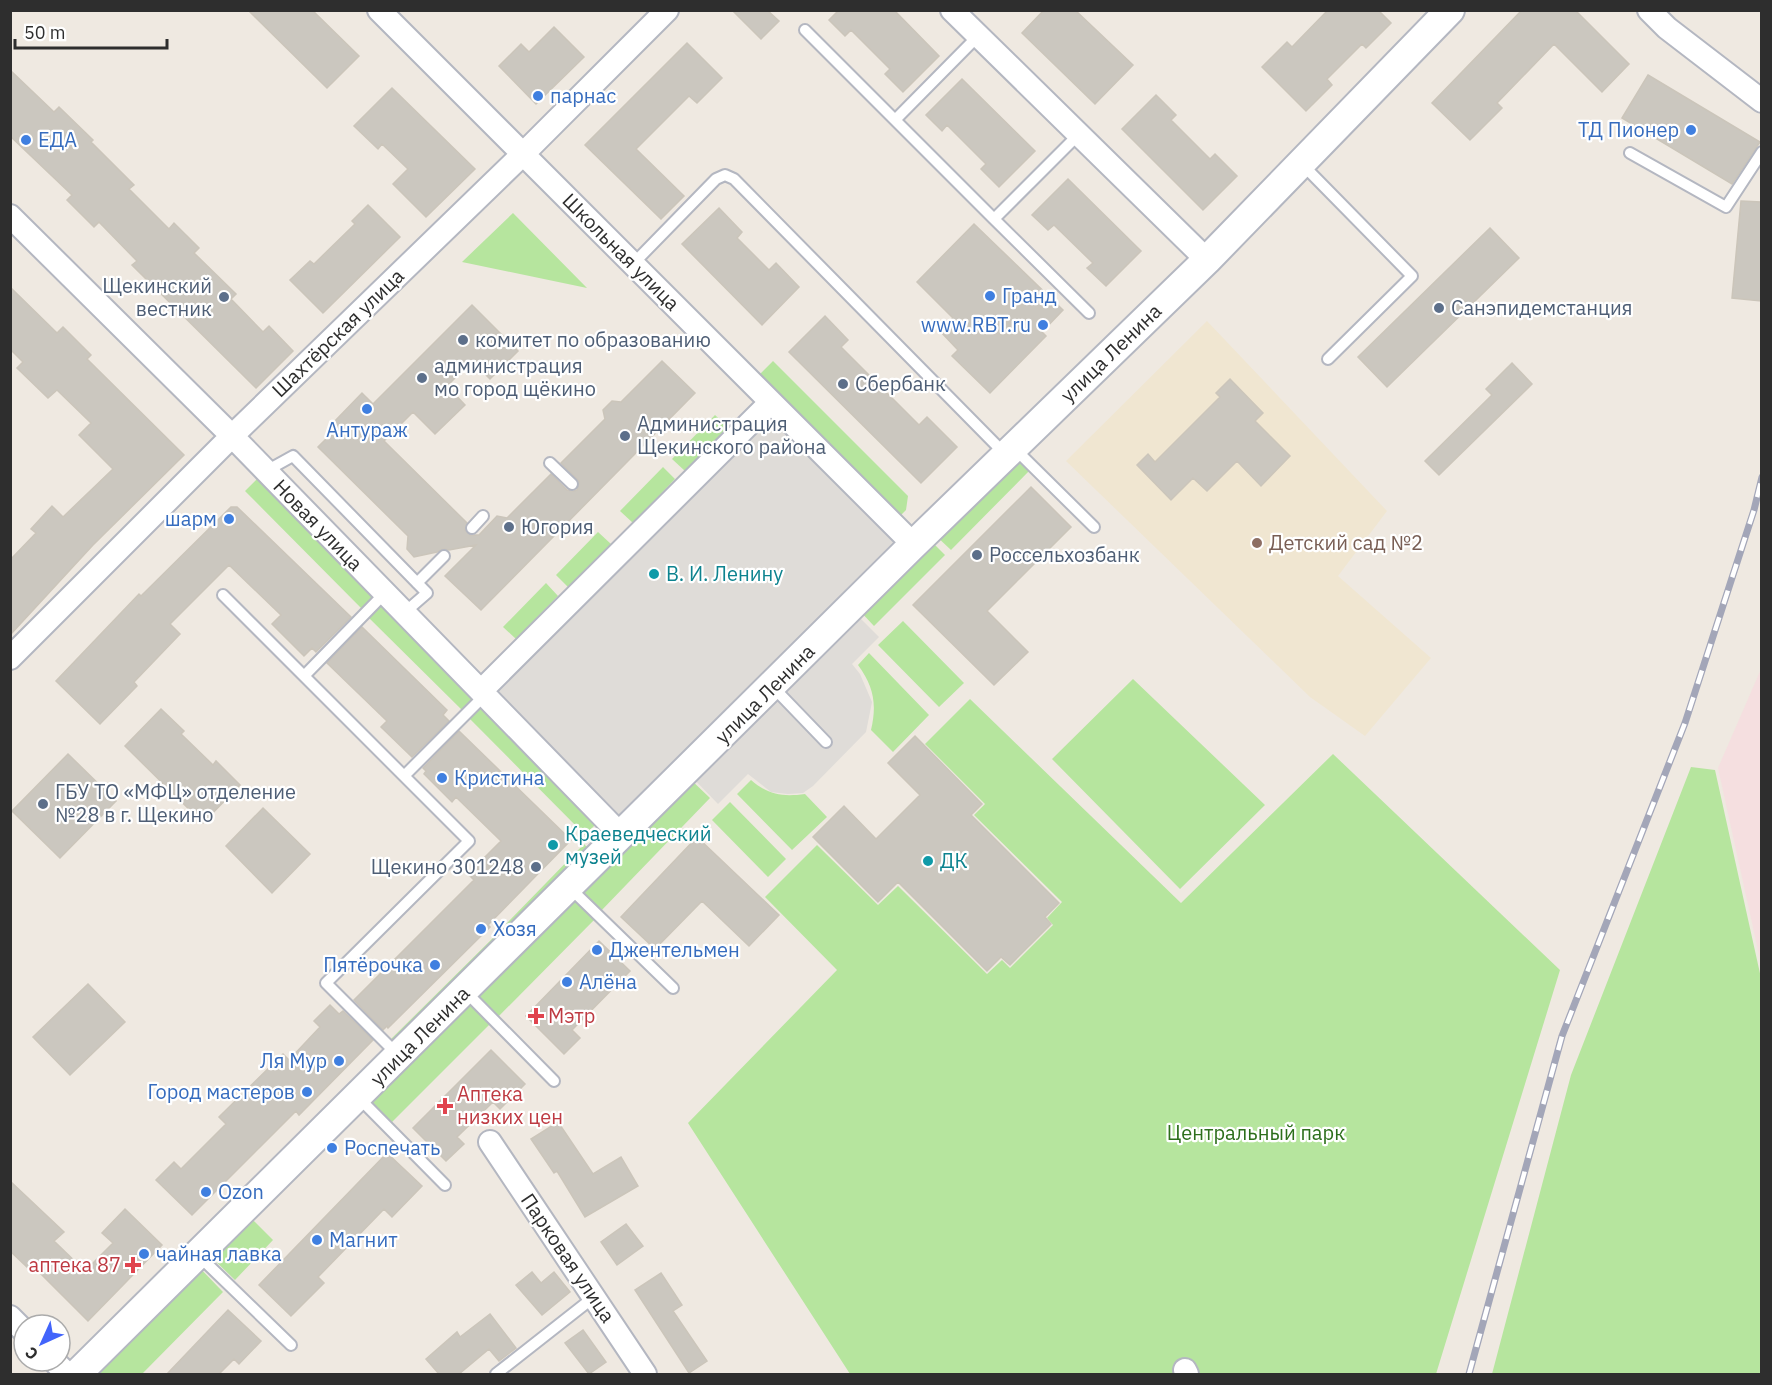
<svg xmlns="http://www.w3.org/2000/svg" width="1772" height="1385" viewBox="0 0 1772 1385" font-family="'IBM Plex Sans',sans-serif">
<style>
.education{fill:#f0e6d1}
.medical{fill:#f5dfe0}
.green{fill:#b6e59e}
.plaza{fill:#dfdcd8}
.building{fill:#cbc7bf;stroke:#cbc5ba;stroke-width:1.5}
.lines{fill:none;stroke-linecap:round;stroke-linejoin:round}
.service-casing{stroke:#b4b7c1;stroke-width:14}
.minor-casing{stroke:#b4b7c1;stroke-width:26}
.tertiary-casing{stroke:#b4b7c1;stroke-width:32}
.service{stroke:#fff;stroke-width:10}
.minor{stroke:#fff;stroke-width:22}
.tertiary{stroke:#fff;stroke-width:28}
.rail-casing{stroke:#a3a6b8;stroke-width:7}
.rail{stroke:#fff;stroke-width:4.5;stroke-dasharray:14;stroke-linecap:butt}
.shop-dot{fill:#3f7fe0;stroke:#fff;stroke-width:2}
.service-dot{fill:#5c6f8a;stroke:#fff;stroke-width:2}
.education-dot{fill:#8d6e63;stroke:#fff;stroke-width:2}
.culture-dot{fill:#0f9aa8;stroke:#fff;stroke-width:2}
.health-dot{fill:#e0444e;stroke:#fff;stroke-width:2}
.labels{text-anchor:middle;stroke-width:4.5;stroke-linejoin:round;paint-order:stroke}
.shop-label{font-size:20px;fill:#366cbe;stroke:#fff;text-anchor:start}
.street-label{font-size:20px;fill:#2e2e2e;stroke:#fff}
.service-label{font-size:20px;fill:#4e5e75;stroke:#fff;text-anchor:start}
.education-label{font-size:20px;fill:#785e54;stroke:#fff;text-anchor:start}
.culture-label{font-size:20px;fill:#0d838f;stroke:#fff;text-anchor:start}
.health-label{font-size:20px;fill:#be3a42;stroke:#fff;text-anchor:start}
.park-label{font-size:20px;fill:#2c6e1b;stroke:#fff}
</style>
<rect width="100%" height="100%" fill="#efe9e1"/>
<!-- education -->
<path class="education" d="M1207,321L1387,511L1338,576L1431,658L1365,736L1310,697L1066,461Z"/>
<!-- medical -->
<path class="medical" d="M1761,669V964L1718,768Z"/>
<!-- green -->
<path class="green" d="M513,213L587,288L462,262Z
M773,361L908,496L906,510L896,520L755,379Z
M715,415L728,427L685,471L672,459Z
M1014,455L1030,470L951,550L934,534Z
M663,467L675,479L633,523L620,511Z
M261,475L378,595L363,610L245,491Z
M598,532L611,544L568,587L556,575Z
M928,538L945,555L874,626L858,609Z
M546,583L558,596L516,639L503,627Z
M385,600L480,696L464,712L368,617Z
M903,621L964,683L939,707L878,645Z
M869,653L929,715L893,752L871,730C877,704 874,687 858,665Z
M1133,679L1265,805L1180,889L1052,759Z
M970,699L1181,903L1333,754L1560,970L1436,1374H850L688,1123L837,970L765,897L817,845L878,905L898,886L987,974L1002,960L1010,968L1053,925L1047,918L1062,902L974,815L985,804L925,744Z
M485,701L602,818L585,835L469,718Z
M1691,767L1715,770L1761,978V1374H1492L1571,1075Z
M688,777L710,798L599,913L576,890Z
M751,780C768,795 783,797 805,794L827,817L792,850L737,794Z
M730,802L786,859L768,877L712,820Z
M584,844L596,856L517,935L506,924Z
M572,894L596,918L496,1019L472,993Z
M503,928L513,938L399,1052L388,1042Z
M466,998L491,1023L391,1123L366,1099Z
M247,1214L273,1240L235,1280L207,1253Z
M196,1264L223,1292L142,1374H93Z"/>
<!-- plaza -->
<path class="plaza" d="M773,415L912,550L852,610L879,637L852,664L860,674L872,702L866,732L813,786L803,793L788,794L771,792L748,774L718,804L688,773L631,830L495,692Z"/>
<!-- building -->
<path class="building" d="M248,10H312L359,56L327,88Z
M732,10H767L779,21L761,39Z
M839,10H894L939,56L903,92L885,74L890,69L851,30L845,36L829,20Z
M1044,10H1075L1133,65L1095,104L1022,33Z
M1328,10H1378L1391,23L1366,48L1362,44L1327,79L1332,85L1306,111L1262,67L1287,42L1292,47Z
M1522,10H1575L1629,64L1602,92L1554,44L1497,103L1502,108L1470,140L1432,103Z
M554,27L584,57L536,104L499,66L521,44L529,52Z
M687,43L722,78L697,103L689,96L636,149L684,196L661,219L585,145Z
M10,70L54,112L59,107L93,140L91,142L134,185L129,189L169,229L174,223L199,248L194,253L236,294L231,299L263,332L269,326L293,351L256,388L132,265L137,261L99,222L94,227L67,200L72,195L10,136Z
M1648,75L1760,142L1732,184L1622,118Z
M962,79L1035,151L999,187L981,169L986,164L947,125L942,131L926,115Z
M392,88L475,169L426,217L393,184L408,169L382,144L378,149L354,126Z
M1156,95L1176,115L1171,120L1210,159L1215,154L1237,176L1203,210L1122,129Z
M1068,179L1141,251L1106,286L1087,268L1093,263L1054,225L1048,230L1032,215Z
M1741,201L1761,202V301L1732,298Z
M368,205L400,237L323,313L290,280L310,261L314,264L355,224L352,221Z
M719,208L742,232L737,238L769,270L776,263L799,287L762,325L682,244Z
M974,224L1063,310L1042,332L1046,336L990,393L952,356L958,350L940,331L953,318L917,282Z
M1490,228L1519,258L1387,387L1358,357Z
M10,287L57,333L63,327L91,355L87,359L184,455L93,545L10,635V560L36,533L31,529L52,506L63,517L113,469L79,435L91,423L57,390L48,398L17,368L23,362L10,349Z
M472,305L518,351L490,379L472,361L447,386L465,405L435,434L413,412L384,441L467,523L465,530L470,535H479L497,516L507,518L551,474L567,490L574,491L577,490L579,481L561,463L605,419L603,410L612,401L621,402L662,361L695,393L481,610L445,576L476,545L449,550L443,549L437,552L414,557L407,549L408,536L318,447L336,429L332,424L362,393L373,404Z
M825,316L848,340L841,347L919,425L927,417L957,447L921,483L789,352Z
M1512,363L1532,384L1439,475L1425,461L1492,395L1486,389Z
M1230,379L1263,413L1255,421L1290,456L1261,486L1237,461L1207,491L1193,478L1171,500L1137,465L1148,454L1155,462L1220,397L1216,393Z
M1031,487L1071,527L987,611L1028,652L994,685L913,605Z
M231,507H237L351,617L316,652L312,648L304,656L272,624L281,615L229,565L170,624L180,634L134,682L137,686L100,724L56,681L139,594L141,596Z
M362,627L447,710L443,715L449,721L412,757L381,727L387,721L327,663Z
M161,709L184,731L181,734L213,765L216,761L240,785L203,823L125,746Z
M459,731L571,840L488,925L490,927L388,1028L387,1026L383,1030L354,1000L474,880L468,874L501,841L456,797L452,802L424,774L426,771L423,768Z
M915,736L982,804L971,815L1059,903L1045,917L1051,924L1010,965L1001,957L987,971L898,882L878,902L813,837L844,806L876,839L920,795L888,763Z
M68,754L116,801L60,858L12,811Z
M263,808L310,854L272,893L226,846Z
M697,837L779,915L749,946L702,901L655,949L621,917Z
M599,941L630,971L572,1030L580,1038L564,1054L526,1016Z
M88,984L125,1022L70,1075L33,1037Z
M330,1005L339,1014L343,1011L373,1040L299,1115L296,1111L192,1215L156,1180L174,1162L181,1169L226,1124L219,1117L283,1054L289,1060L320,1027L314,1021Z
M491,1050L525,1084L500,1109L493,1102L457,1137L464,1144L446,1161L413,1128Z
M558,1122L593,1174L621,1157L638,1186L585,1217L557,1171L554,1173L531,1139Z
M387,1153L422,1186L392,1217L384,1209L318,1277L324,1283L291,1316L259,1285Z
M10,1181L64,1232L54,1241L85,1271L113,1243L102,1233L125,1209L162,1245L88,1321L32,1265L28,1268L10,1251Z
M626,1224L643,1246L617,1265L601,1242Z
M532,1272L541,1283L554,1272L570,1292L542,1315L516,1285Z
M661,1273L682,1305L673,1311L707,1361L689,1373L635,1290Z
M228,1310L261,1341L239,1364L234,1359L219,1374H167Z
M490,1314L516,1348L499,1361L489,1349L459,1374H439L426,1359L457,1332L460,1337Z
M583,1330L606,1362L589,1374L565,1343Z"/>
<g class="lines">
<defs>
<path id="service" d="M805,30L994,219
M895,120L978,36
M1079,134L994,219L1089,313
M1630,153L1726,207L1762,152
M1301,163L1412,276L1328,359
M633,264L716,179L725,175L734,179L1006,455
M1014,448L1094,527
M550,463L572,484
M266,471L293,456L427,593L404,613
M472,528L483,516
M417,583L444,556
M223,595L469,841L326,983L397,1054
M304,676L385,593
M773,687L826,742
M404,776L485,695
M570,888L673,988
M466,992L554,1081
M358,1097L445,1185
M198,1255L291,1345
M496,1374L594,1297"/>
<path id="minor" d="M379,10L914,545
M952,10L1207,260
M1649,10L1667,28L1762,101
M10,216L232,436L622,836
M10,658L232,436L523,154L667,10
M481,691L771,402
M490,1142L645,1374
M10,1317L24,1331
M54,1361L67,1374
M1185,1370L1187,1374"/>
<path id="tertiary" d="M77,1374L910,548L1207,260L1450,10"/>
</defs>
<!-- service casing -->
<use href="#service" class="service-casing"/>
<!-- minor casing -->
<use href="#minor" class="minor-casing"/>
<!-- tertiary casing -->
<use href="#tertiary" class="tertiary-casing"/>
<!-- service -->
<use href="#service" class="service"/>
<!-- minor -->
<use href="#minor" class="minor"/>
<!-- tertiary -->
<use href="#tertiary" class="tertiary"/>
<defs>
<path id="rail" d="M1469,1374L1562,1036L1685,723L1754,510L1762,477"/>
</defs>
<!-- rail casing -->
<use href="#rail" class="rail-casing"/>
<!-- rail -->
<use href="#rail" class="rail"/>
</g>
<!-- markers -->
<g class="shop-dot">
<circle cx="538" cy="96" r="6"/>
<circle cx="1691" cy="130" r="6"/>
<circle cx="26" cy="140" r="6"/>
<circle cx="990" cy="296" r="6"/>
<circle cx="1043" cy="325" r="6"/>
<circle cx="367" cy="409" r="6"/>
<circle cx="229" cy="519" r="6"/>
<circle cx="442" cy="778" r="6"/>
<circle cx="481" cy="929" r="6"/>
<circle cx="597" cy="950" r="6"/>
<circle cx="435" cy="965" r="6"/>
<circle cx="567" cy="982" r="6"/>
<circle cx="339" cy="1061" r="6"/>
<circle cx="307" cy="1092" r="6"/>
<circle cx="332" cy="1148" r="6"/>
<circle cx="206" cy="1192" r="6"/>
<circle cx="317" cy="1240" r="6"/>
<circle cx="144" cy="1254" r="6"/>
</g>
<g class="service-dot">
<circle cx="224" cy="297" r="6"/>
<circle cx="1439" cy="308" r="6"/>
<circle cx="463" cy="340" r="6"/>
<circle cx="422" cy="378" r="6"/>
<circle cx="843" cy="384" r="6"/>
<circle cx="625" cy="436" r="6"/>
<circle cx="509" cy="527" r="6"/>
<circle cx="977" cy="555" r="6"/>
<circle cx="43" cy="804" r="6"/>
<circle cx="536" cy="867" r="6"/>
</g>
<circle class="education-dot" cx="1257" cy="543" r="6"/>
<g class="culture-dot">
<circle cx="654" cy="574" r="6"/>
<circle cx="553" cy="845" r="6"/>
<circle cx="928" cy="861" r="6"/>
</g>
<g class="health-dot">
<path d="M533 1007h6v6h6v6h-6v6h-6v-6h-6v-6h6z"/>
<path d="M442 1097h6v6h6v6h-6v6h-6v-6h-6v-6h6z"/>
<path d="M130 1256h6v6h6v6h-6v6h-6v-6h-6v-6h6z"/>
</g>
<g class="labels">
<!-- shop labels -->
<g class="shop-label">
<text x="550" y="103">парнас</text>
<text x="1679" y="137" text-anchor="end">ТД Пионер</text>
<text x="38" y="147">ЕДА</text>
<text x="1002" y="303">Гранд</text>
<text x="1031" y="332" text-anchor="end">www.RBT.ru</text>
<text x="367" y="437" text-anchor="middle">Антураж</text>
<text x="217" y="526" text-anchor="end">шарм</text>
<text x="454" y="785">Кристина</text>
<text x="493" y="936">Хозя</text>
<text x="609" y="957">Джентельмен</text>
<text x="423" y="972" text-anchor="end">Пятёрочка</text>
<text x="579" y="989">Алёна</text>
<text x="327" y="1068" text-anchor="end">Ля Мур</text>
<text x="295" y="1099" text-anchor="end">Город мастеров</text>
<text x="344" y="1155">Роспечать</text>
<text x="218" y="1199">Ozon</text>
<text x="329" y="1247">Магнит</text>
<text x="156" y="1261">чайная лавка</text>
</g>
<!-- street labels -->
<g class="street-label">
<text transform="translate(621 252) rotate(45)" y="7">Школьная улица</text>
<text transform="translate(338 333) rotate(-44)" y="7">Шахтёрская улица</text>
<text transform="translate(1111 353) rotate(-44)" y="7">улица Ленина</text>
<text transform="translate(318 525) rotate(46)" y="7">Новая улица</text>
<text transform="translate(765 694) rotate(-45)" y="7">улица Ленина</text>
<text transform="translate(420 1036) rotate(-45)" y="7">улица Ленина</text>
<text transform="translate(568 1258) rotate(56)" y="7">Парковая улица</text>
</g>
<!-- service labels -->
<g class="service-label">
<text x="212" y="293" text-anchor="end">Щекинский<tspan x="212" dy="23">вестник</tspan></text>
<text x="1451" y="315">Санэпидемстанция</text>
<text x="475" y="347">комитет по образованию</text>
<text x="434" y="373">администрация<tspan x="434" dy="23">мо город щёкино</tspan></text>
<text x="855" y="391">Сбербанк</text>
<text x="637" y="431">Администрация<tspan x="637" dy="23">Щекинского района</tspan></text>
<text x="521" y="534">Югория</text>
<text x="989" y="562">Россельхозбанк</text>
<text x="55" y="799">ГБУ ТО «МФЦ» отделение<tspan x="55" dy="23">№28 в г. Щекино</tspan></text>
<text x="524" y="874" text-anchor="end">Щекино 301248</text>
</g>
<!-- education labels -->
<g class="education-label">
<text x="1269" y="550">Детский сад №2</text>
</g>
<!-- culture labels -->
<g class="culture-label">
<text x="666" y="581">В. И. Ленину</text>
<text x="565" y="841">Краеведческий<tspan x="565" dy="23">музей</tspan></text>
<text x="940" y="868">ДК</text>
</g>
<!-- health labels -->
<g class="health-label">
<text x="548" y="1023">Мэтр</text>
<text x="457" y="1101">Аптека<tspan x="457" dy="23">низких цен</tspan></text>
<text x="121" y="1272" text-anchor="end">аптека 87</text>
</g>
<!-- park labels -->
<g class="park-label">
<text x="1256" y="1140">Центральный парк</text>
</g>
</g>
<!-- border -->
<rect width="1772" height="1385" fill="none" stroke="#2e2e2e" stroke-width="24"/>
<!-- north arrow -->
<g transform="translate(42 1343) rotate(225)"><circle r="28" fill="#ffffff" stroke="#ababab" stroke-width="1.5"/>
<path d="M0-4.5L10 22L0 15L-10 22Z" fill="#4264fb"/>
<text y="-9" font-size="16" font-weight="bold" text-anchor="middle" fill="#2e2e2e">С</text>
</g>
<!-- scale -->
<path d="M15 39v9h152v-9" fill="none" stroke="#2e2e2e" stroke-width="3"/>
<text x="24" y="39" font-size="18" fill="#2e2e2e" stroke="#ffffff" stroke-width="4.5" paint-order="stroke">50 m</text>
</svg>
